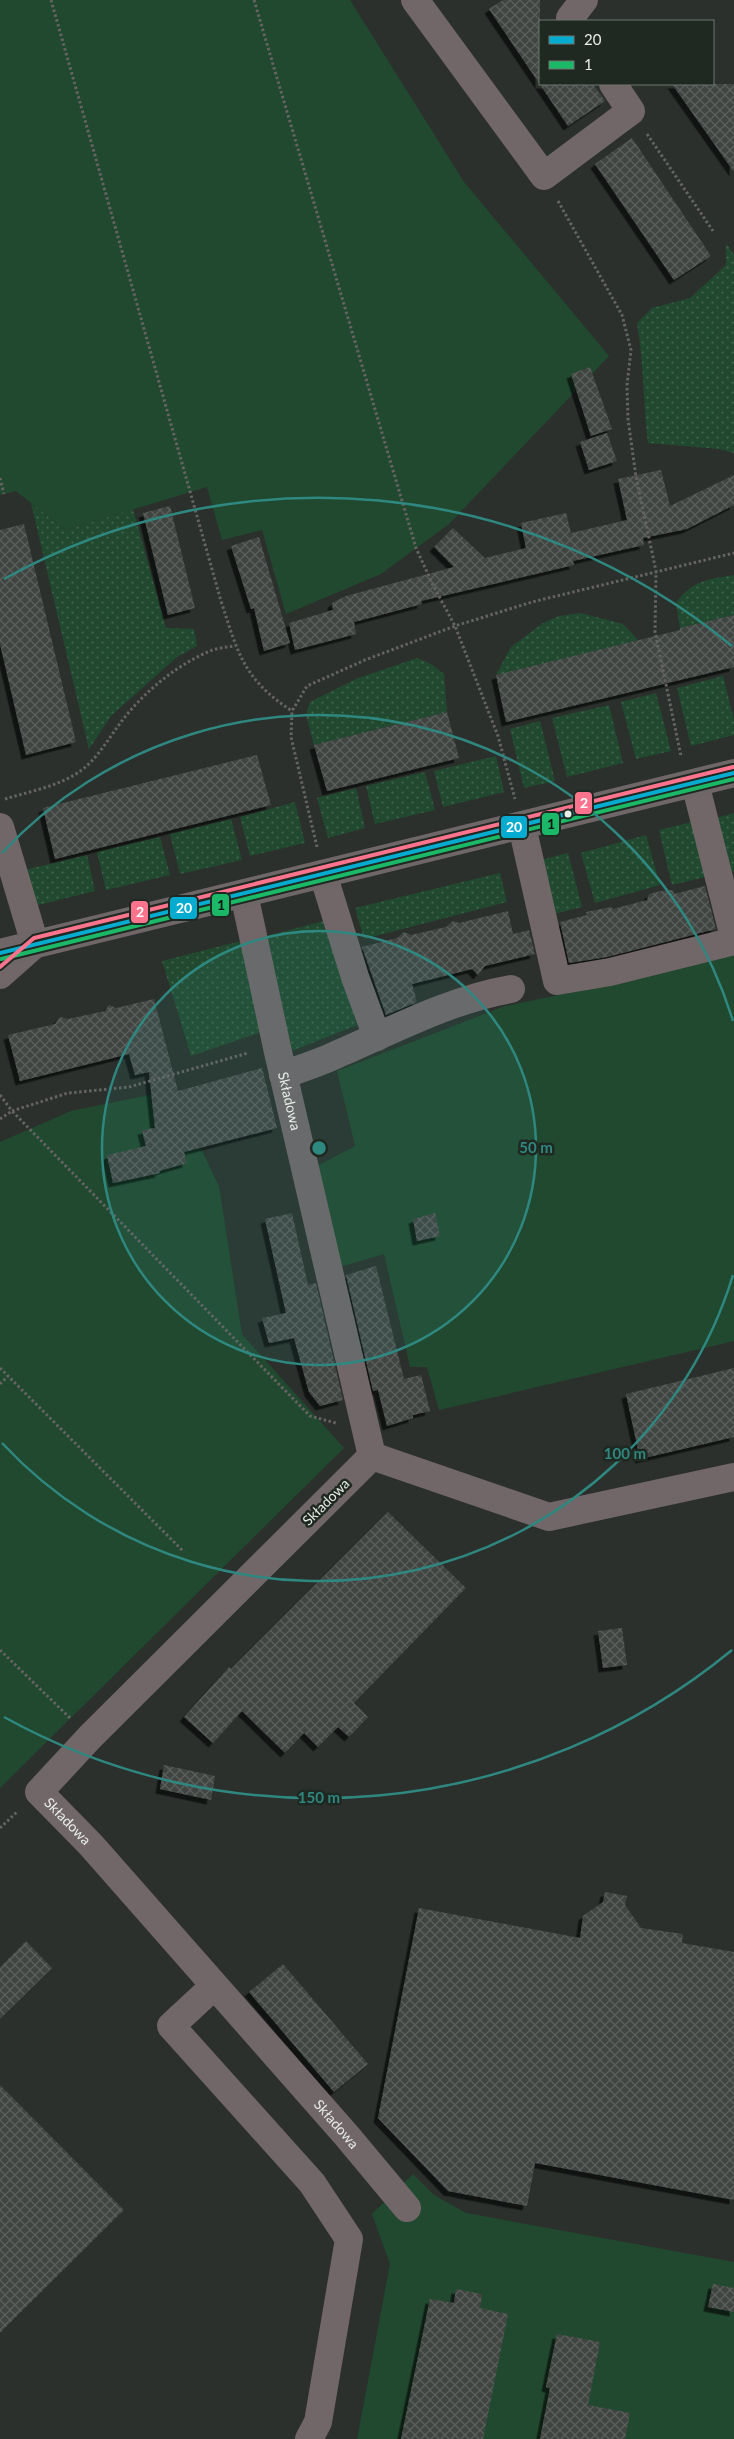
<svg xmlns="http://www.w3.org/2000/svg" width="734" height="2439" viewBox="0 0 734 2439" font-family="Lato,sans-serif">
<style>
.grass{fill:url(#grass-dots)}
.garden{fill:#21492f}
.building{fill:url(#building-cross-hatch);filter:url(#shadow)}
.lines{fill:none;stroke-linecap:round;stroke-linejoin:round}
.path{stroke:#666363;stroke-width:3;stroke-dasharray:2.5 2.5;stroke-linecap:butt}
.minor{stroke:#716668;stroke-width:28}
.major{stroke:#6f6668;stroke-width:28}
.bus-1-casing{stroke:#1f2821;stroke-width:8}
.bus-2-casing{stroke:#1f2821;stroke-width:8}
.bus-3-casing{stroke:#1f2821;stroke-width:8}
.bus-1{stroke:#06acd0;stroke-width:4}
.bus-2{stroke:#1ab867;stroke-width:4}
.bus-3{stroke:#fc738d;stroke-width:4}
.ring{fill:none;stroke:#2f8880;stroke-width:2.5}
.bus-dot{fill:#e7ede8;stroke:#1f2821;stroke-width:2}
.labels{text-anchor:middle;stroke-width:5;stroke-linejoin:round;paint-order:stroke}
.street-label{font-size:14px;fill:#e7ede8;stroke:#1f2821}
.centre{fill:#2f8880;stroke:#1f2821;stroke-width:2.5}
.ring-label{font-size:15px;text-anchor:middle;font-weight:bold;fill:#2f8880;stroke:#1f2821;stroke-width:5;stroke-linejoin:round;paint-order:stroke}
.line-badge{stroke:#1f2821;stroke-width:2}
.badge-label{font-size:14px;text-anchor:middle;font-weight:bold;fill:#fff}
.pale-badge-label{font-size:14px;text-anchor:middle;font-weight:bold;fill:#111}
</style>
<defs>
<pattern id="grass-dots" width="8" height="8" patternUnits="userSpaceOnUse" patternTransform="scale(1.25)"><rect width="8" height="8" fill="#21492f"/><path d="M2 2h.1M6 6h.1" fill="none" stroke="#41644d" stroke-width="1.8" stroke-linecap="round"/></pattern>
<pattern id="building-cross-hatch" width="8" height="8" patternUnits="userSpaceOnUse" patternTransform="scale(1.25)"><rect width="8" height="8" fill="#414542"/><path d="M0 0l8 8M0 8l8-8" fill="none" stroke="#5c605d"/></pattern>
<filter id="shadow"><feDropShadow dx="-4.5" dy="4.5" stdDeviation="0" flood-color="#0009"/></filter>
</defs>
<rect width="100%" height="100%" fill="#2b302c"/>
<!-- grass -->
<path class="grass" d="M726,243L734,255V453L719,449L648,443C643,403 644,363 637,323L652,308L690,298L726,265Z
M31,503L65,530L133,509L166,628L194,629L197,646L177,657L111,716L89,749Z
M734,575V615L680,628L676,603C691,581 709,579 734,575Z
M580,613L623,624L639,641L496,675L511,647L543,623L559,616Z
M417,658L431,664L444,674L447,712L314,745L306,715L310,702L356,679Z
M723,676L734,720V735L691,746L677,688Z
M656,693L671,751L636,759L621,702Z
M609,705L623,763L567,777L552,718Z
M540,721L555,781L524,788L510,729Z
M496,756L504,792L443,807L434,771Z
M425,772L435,810L375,824L366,786Z
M356,788L365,828L328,838L317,798Z
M295,802L305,843L250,856L240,817Z
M734,813V871L727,873L712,819Z
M231,819L242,860L180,874L170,834Z
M696,821L709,876L672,885L659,830Z
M646,835L660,885L595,903L581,853Z
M160,837L170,875L106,890L97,852Z
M568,853L582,907L550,915L537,861Z
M87,855L95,891L30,907L20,871Z
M500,873L507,902L364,939L355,908Z
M324,921L357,1025L292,1051L266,936Z
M241,941L262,1032L191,1056L162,961Z"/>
<!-- garden -->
<path class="garden" d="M0,0H350L464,182L609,356L449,524L381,574L286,614L262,530L222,540L207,487L65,530L16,491L0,495Z
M734,955V1341L439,1410L427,1367H410L384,1254L340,1267L317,1166L355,1146L337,1071L505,1006L626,981Z
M173,1090L219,1186L242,1334L344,1448L0,1788V1142L71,1111Z
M413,2174L434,2195L466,2213L734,2262V2439H357L390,2264L372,2214Z"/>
<!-- building -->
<path class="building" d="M503,0H540V84H593L605,101L568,126L489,9Z
M672,84H734V172Z
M632,138L711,256L674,280L595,164Z
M590,367L612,429L591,436L571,374Z
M607,433L617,461L589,470L580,442Z
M661,470L670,506L734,475V505L687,529L643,538L644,545L573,561L574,565L421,601L422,604L354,622L356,634L295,650L289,623L333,610L332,603L346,596L454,567L434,547L453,528L485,558L526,548L521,523L566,513L571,533L627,520L618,479Z
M170,506L195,608L168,615L143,513Z
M24,524L76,742L26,755L0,644V530Z
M259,537L290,643L264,651L254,608L251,609L231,546Z
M734,615V667L506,722L496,675L680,630V628Z
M447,712L459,758L327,791L314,745Z
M257,755L271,805L55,859L43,808Z
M705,886L716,929L607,957L569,963L560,922L587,915L586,912L611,907L613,909L647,900L649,894L661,891L673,890L674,894Z
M508,911L513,934L529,930L535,954L485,966L478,975L472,969L412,984L417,1002L386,1015L362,947L397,938L404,932L411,935L446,927L453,921L459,923Z
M154,999L178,1091L262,1068L277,1128L184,1152L187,1163L159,1171L160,1173L113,1183L107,1155L146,1146L142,1130L155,1128L149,1072L135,1075L129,1054L20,1081L8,1035L55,1024L60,1017L68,1019L105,1011L109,1005L116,1008Z
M292,1213L308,1285L316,1283L343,1400L320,1406L309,1392L294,1338L269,1343L262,1318L286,1313L265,1219Z
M435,1213L440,1236L417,1241L413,1219Z
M376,1266L404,1379L421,1375L430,1411L413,1415V1418L387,1426L378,1390L373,1391L346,1275Z
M734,1368V1437L640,1459L626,1394Z
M388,1512L466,1588L354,1703L368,1717L349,1737L338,1727L318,1747L304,1733L285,1753L242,1711L213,1743L184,1717L229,1667L231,1669Z
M622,1628L627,1665L603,1668L598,1631Z
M164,1765L215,1776L211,1800L160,1789Z
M605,1892L627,1896L625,1905L641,1928L683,1934L682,1943L734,1952V2200L535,2163L527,2206L448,2191L378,2118L419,1908L580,1938L583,1916L603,1902Z
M26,1941L52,1968L0,2019V1967Z
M283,1964L368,2064L334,2092L249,1992Z
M0,2085L124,2210L0,2333Z
M713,2284L734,2288V2312L708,2307Z
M456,2289L482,2294L480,2308L508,2314L483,2439H401L430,2299L454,2303Z
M557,2334L600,2342L588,2405L630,2413L625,2439H540L550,2388L546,2387Z"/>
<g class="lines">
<!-- path -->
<path class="path" d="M51,0L221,601C238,653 243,679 292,711
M254,0L416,548L433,585L455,626L498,736L515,799
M647,134L713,231
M558,201L622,315L631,350L627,385L628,419L636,477L656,571L655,632L681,756
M0,478L4,494
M5,799C31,791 61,786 83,769C99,756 109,738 121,722C144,692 175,666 210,651C217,648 227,647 235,646
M317,847L291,737L292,711L307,686L365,660L455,626L532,602L734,553
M0,1095L12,1111L68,1093L129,1087L248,1053
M0,1119L12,1111L310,1416L336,1423
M0,1368L184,1552
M0,1384L8,1376
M0,1650L70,1718
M0,1828L18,1811"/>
<!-- minor -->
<g class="minor">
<path d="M415,0L544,176L631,111L613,84"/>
<path d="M573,21L570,18L584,0"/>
<path d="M695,783L734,937"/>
<path d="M522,826L557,981L610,972L734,941"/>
<path d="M0,827L35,944L0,975"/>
<path d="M323,874L355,977L377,1037"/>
<path id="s1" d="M244,894L278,1052L372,1456"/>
<path d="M283,1075C302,1068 322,1062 340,1053C395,1029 452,999 511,989"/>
<path id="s2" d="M372,1456L90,1737L39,1792L91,1845L347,2136L407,2208"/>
<path d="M372,1456L549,1517L734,1477"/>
<path d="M213,1987L171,2026L312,2183L349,2239L318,2422L309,2439"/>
</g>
<!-- major -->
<path class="major" d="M0,953L734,773"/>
<defs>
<path id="bus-1" d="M0,953L734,773"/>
<path id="bus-2" d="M1,959L734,779"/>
<path id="bus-3" d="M0,967L34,938L733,767"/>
</defs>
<!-- bus-1 casing -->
<use href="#bus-1" class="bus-1-casing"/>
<!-- bus-2 casing -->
<use href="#bus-2" class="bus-2-casing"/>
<!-- bus-3 casing -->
<use href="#bus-3" class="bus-3-casing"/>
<!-- bus-1 -->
<use href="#bus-1" class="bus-1"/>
<!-- bus-2 -->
<use href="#bus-2" class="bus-2"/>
<!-- bus-3 -->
<use href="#bus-3" class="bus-3"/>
</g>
<!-- distance rings -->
<circle cx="319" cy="1148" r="217" fill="#2f8880" fill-opacity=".12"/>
<g class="ring">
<circle cx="319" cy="1148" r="217"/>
<path d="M733 1275A433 433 0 0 1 2 1443M2 853A433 433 0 0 1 733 1021"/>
<path d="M732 1650A650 650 0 0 1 4 1717M4 579A650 650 0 0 1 732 646"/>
</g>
<!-- markers -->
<circle class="bus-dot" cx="568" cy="814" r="4.5"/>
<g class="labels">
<!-- street labels -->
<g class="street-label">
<text dy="5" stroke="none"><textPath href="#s1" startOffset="212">Składowa</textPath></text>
<text transform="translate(326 1502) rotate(-45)" y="5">Składowa</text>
<text dy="5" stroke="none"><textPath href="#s2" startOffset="514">Składowa</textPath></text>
<text dy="5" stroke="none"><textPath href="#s2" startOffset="919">Składowa</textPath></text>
</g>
</g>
<circle cx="319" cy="1148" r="8" class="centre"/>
<g class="ring-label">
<text x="536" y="1153">50 m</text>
<text x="625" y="1459">100 m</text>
<text x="319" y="1803">150 m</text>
</g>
<g class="line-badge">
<rect x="574" y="791" width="19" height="24" rx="5" fill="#fc738d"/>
<rect x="541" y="812" width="19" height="24" rx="5" fill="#1ab867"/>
<rect x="500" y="815" width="28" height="24" rx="5" fill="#06acd0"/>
<rect x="211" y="893" width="19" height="24" rx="5" fill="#1ab867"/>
<rect x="169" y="896" width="29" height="24" rx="5" fill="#06acd0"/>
<rect x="130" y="900" width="19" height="24" rx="5" fill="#fc738d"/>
</g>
<g class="badge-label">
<text x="584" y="808">2</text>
<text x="514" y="832">20</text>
<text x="184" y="913">20</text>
<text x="140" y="917">2</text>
</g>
<g class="pale-badge-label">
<text x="551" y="829">1</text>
<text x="221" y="910">1</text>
</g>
<!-- legend -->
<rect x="539" y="20" width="175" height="65" fill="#1f2821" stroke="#6f7771"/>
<rect x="549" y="36" width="25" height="8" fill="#06acd0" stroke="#6f7771"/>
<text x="584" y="45" font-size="15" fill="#e7ede8">20</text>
<rect x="549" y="61" width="25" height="8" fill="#1ab867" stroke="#6f7771"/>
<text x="584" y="70" font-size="15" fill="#e7ede8">1</text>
</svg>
